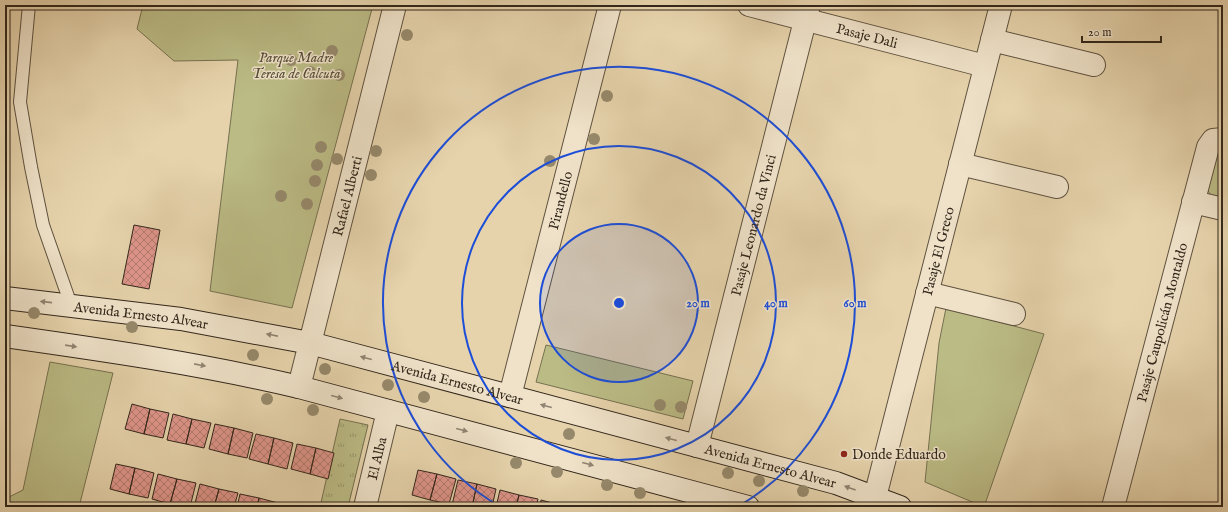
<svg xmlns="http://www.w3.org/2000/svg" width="1228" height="512" viewBox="0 0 1228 512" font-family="'IM FELL English',serif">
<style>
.grass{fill:url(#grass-tufts);stroke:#767150}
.park{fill:#bbbb85;stroke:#767150}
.building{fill:url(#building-cross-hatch);stroke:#32271b}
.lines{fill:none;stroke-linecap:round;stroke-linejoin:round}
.lane-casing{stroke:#5f523f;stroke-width:14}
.street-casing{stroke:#5f523f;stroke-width:24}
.secondary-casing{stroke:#32271b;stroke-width:24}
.lane{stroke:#efe2c9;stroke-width:12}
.street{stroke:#efe2c9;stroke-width:22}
.secondary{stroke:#efe2c9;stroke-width:22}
.tree{fill:#96896b}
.oneway{fill:#908472}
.ring{fill:none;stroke:#1d4ed8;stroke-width:2}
.poi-dot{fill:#8f2418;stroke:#efe2c9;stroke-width:1.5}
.labels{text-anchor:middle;stroke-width:3;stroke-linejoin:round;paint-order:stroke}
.street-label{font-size:14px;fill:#32271b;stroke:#efe2c9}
.park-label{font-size:14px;font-style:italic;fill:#544c36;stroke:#efe2c9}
.poi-label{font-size:14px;fill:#32271b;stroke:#efe2c9;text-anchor:start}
.centre{fill:#1d4ed8;stroke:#efe2c9;stroke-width:2}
.ring-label{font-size:12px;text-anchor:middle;font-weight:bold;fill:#1d4ed8;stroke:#efe2c9;stroke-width:3;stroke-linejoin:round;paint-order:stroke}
</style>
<defs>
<pattern id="grass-tufts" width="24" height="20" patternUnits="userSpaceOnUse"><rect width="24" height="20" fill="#bbbb85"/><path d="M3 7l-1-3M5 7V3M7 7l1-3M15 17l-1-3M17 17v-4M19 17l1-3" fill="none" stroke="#99986c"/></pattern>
<pattern id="building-cross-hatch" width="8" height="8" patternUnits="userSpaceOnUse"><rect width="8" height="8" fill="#df968b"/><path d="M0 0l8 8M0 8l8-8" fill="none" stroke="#b57a71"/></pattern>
</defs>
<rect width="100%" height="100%" fill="#e6d3ac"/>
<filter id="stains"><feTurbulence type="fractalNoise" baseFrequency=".005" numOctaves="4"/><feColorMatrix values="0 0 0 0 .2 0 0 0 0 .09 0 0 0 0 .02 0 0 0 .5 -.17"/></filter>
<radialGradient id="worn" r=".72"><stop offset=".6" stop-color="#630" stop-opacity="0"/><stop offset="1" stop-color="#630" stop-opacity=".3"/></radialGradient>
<!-- grass -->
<path class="grass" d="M340,419L368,425L348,507H320Z"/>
<!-- park -->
<path class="park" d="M143,5H373L292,308L210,291L238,60L174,61L137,29Z
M1218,152L1223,153V201L1213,198L1206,188Z
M946,308L1044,334L984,507L925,482L939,343Z
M546,345L693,381L683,419L536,382Z
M50,362L113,373L79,507H5V499L23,490Z"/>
<!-- building -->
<path class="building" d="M134,225L160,230L149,289L122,284Z
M132,404L150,409L144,434L125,429Z
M150,409L169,413L163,438L144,434Z
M173,414L192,419L186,444L167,440Z
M192,419L211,423L204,448L186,444Z
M215,424L234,428L228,454L209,449Z
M234,428L253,433L247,458L228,454Z
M256,434L274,438L268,464L249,459Z
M274,438L293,443L287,469L268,464Z
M297,444L316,448L310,474L291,469Z
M316,448L334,453L328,479L310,474Z
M116,464L135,468L129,494L110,489Z
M135,468L154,473L148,498L129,494Z
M418,470L437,474L430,500L412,495Z
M158,474L177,479L170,504L152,499Z
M437,474L456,479L449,504L430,500Z
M177,479L196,483L190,507L170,504Z
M458,480L477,484L472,507L452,505Z
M200,484L219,489L214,507H194Z
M477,484L496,489L492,507H472Z
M219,489L238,493L234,507H214Z
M500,490L519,495L516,507H496Z
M240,494L259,498L257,507H237Z
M519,495L538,499L536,507H516Z
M259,498L278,503L277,507H257Z
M541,500L560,505V507H540Z"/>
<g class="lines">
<defs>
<path id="lane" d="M29,5L20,102L31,167L43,225L71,305"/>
<g id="street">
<path id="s1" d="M749,5L985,66"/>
<path d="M992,40L1094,65"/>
<path d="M960,164L1057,187"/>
<path d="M1193,202L1223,209"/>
<path d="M927,293L1014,314"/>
<path id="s2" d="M299,387L395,5"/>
<path id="s3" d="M510,396L610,5"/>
<path id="s4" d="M697,446L809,5"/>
<path id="s5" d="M875,497L1001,5"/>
<path id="s6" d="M365,507L388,411"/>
<path id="s7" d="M1113,507L1208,147L1213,140L1223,139"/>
</g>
<g id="secondary">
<path id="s8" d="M5,298L181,319L310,343L836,483L900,507"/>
<path d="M5,336C104,350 202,364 299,387L748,507"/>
</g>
</defs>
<!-- lane casing -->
<use href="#lane" class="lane-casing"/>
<!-- street casing -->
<use href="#street" class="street-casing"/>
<!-- secondary casing -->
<use href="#secondary" class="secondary-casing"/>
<!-- lane -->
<use href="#lane" class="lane"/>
<!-- street -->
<use href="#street" class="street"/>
<!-- secondary -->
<use href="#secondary" class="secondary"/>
</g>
<!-- trees -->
<g class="tree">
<circle cx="407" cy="35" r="6"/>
<circle cx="332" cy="51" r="6"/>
<circle cx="291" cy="60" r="6"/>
<circle cx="310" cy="72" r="6"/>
<circle cx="339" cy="75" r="6"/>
<circle cx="607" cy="96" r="6"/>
<circle cx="594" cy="139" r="6"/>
<circle cx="321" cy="147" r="6"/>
<circle cx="376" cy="151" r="6"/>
<circle cx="337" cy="159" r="6"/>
<circle cx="550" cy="161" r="6"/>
<circle cx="317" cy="165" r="6"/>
<circle cx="371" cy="175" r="6"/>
<circle cx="315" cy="181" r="6"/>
<circle cx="281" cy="196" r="6"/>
<circle cx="307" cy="204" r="6"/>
<circle cx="34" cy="313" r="6"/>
<circle cx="132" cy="327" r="6"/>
<circle cx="253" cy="355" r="6"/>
<circle cx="325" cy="369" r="6"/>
<circle cx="388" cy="385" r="6"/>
<circle cx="424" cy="397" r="6"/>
<circle cx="267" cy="399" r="6"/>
<circle cx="660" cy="405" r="6"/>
<circle cx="681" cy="407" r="6"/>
<circle cx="313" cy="410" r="6"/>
<circle cx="569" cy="434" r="6"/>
<circle cx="516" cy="463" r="6"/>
<circle cx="557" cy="472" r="6"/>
<circle cx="728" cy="473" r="6"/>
<circle cx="759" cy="481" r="6"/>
<circle cx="607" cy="485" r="6"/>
<circle cx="803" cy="491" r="6"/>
<circle cx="640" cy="493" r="6"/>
</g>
<!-- one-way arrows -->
<defs><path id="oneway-solid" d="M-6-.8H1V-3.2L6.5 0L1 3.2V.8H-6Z"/></defs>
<g class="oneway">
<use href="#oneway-solid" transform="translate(46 302) rotate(-174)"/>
<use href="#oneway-solid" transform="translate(272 335) rotate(-169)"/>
<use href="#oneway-solid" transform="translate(71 346) rotate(8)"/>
<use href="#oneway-solid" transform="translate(366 358) rotate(-165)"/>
<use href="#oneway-solid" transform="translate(200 365) rotate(11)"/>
<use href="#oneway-solid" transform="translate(337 397) rotate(15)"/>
<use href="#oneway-solid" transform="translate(546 406) rotate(-165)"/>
<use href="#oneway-solid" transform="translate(462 430) rotate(15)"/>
<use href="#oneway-solid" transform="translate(671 439) rotate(-165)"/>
<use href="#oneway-solid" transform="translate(588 464) rotate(15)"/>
<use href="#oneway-solid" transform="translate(850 488) rotate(-160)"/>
</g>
<!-- distance rings -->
<circle cx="619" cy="303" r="79" fill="#1d4ed8" fill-opacity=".12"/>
<g class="ring">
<circle cx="619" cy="303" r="79"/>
<circle cx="619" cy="303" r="157"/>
<path d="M499 506A236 236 0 1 1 739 506"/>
</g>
<!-- markers -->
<circle class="poi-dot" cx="844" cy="454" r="4"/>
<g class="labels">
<!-- street labels -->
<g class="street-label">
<text dy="5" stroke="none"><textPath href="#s1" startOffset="122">Pasaje Dali</textPath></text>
<text dy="5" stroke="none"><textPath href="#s2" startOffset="197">Rafael Alberti</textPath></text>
<text dy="5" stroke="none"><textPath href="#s3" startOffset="202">Pirandello</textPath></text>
<text dy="5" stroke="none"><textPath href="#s4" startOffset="228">Pasaje Leonardo da Vinci</textPath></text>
<text dy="5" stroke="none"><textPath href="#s5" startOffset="254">Pasaje El Greco</textPath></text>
<text dy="5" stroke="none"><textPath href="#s8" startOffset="137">Avenida Ernesto Alvear</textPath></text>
<text dy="5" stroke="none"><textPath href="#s7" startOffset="191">Pasaje Caupolicán Montaldo</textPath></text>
<text dy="5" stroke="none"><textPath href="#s8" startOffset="461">Avenida Ernesto Alvear</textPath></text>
<text dy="5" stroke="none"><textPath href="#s6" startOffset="50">El Alba</textPath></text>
<text dy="5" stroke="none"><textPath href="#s8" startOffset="785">Avenida Ernesto Alvear</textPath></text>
</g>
<!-- park labels -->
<g class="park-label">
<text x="296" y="62">Parque Madre<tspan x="296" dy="16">Teresa de Calcuta</tspan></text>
</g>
<!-- poi labels -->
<g class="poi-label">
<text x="852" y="459">Donde Eduardo</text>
</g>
</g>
<circle cx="619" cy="303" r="6" class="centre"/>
<g class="ring-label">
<text x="698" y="307">20 m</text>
<text x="776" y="307">40 m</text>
<text x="855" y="307">60 m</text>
</g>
<!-- margin -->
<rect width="1228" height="512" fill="none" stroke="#e6d3ac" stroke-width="20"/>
<rect x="6" y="6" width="1216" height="500" fill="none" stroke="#32271b" stroke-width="2"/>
<rect x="10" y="10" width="1208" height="492" fill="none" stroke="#32271b"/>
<!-- scale -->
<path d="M1082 36v6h79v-6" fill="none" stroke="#32271b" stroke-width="2"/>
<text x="1088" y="36" font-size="12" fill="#32271b" stroke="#efe2c9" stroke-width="3" paint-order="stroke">20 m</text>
<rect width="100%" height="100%" filter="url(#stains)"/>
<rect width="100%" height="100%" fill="url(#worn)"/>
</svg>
